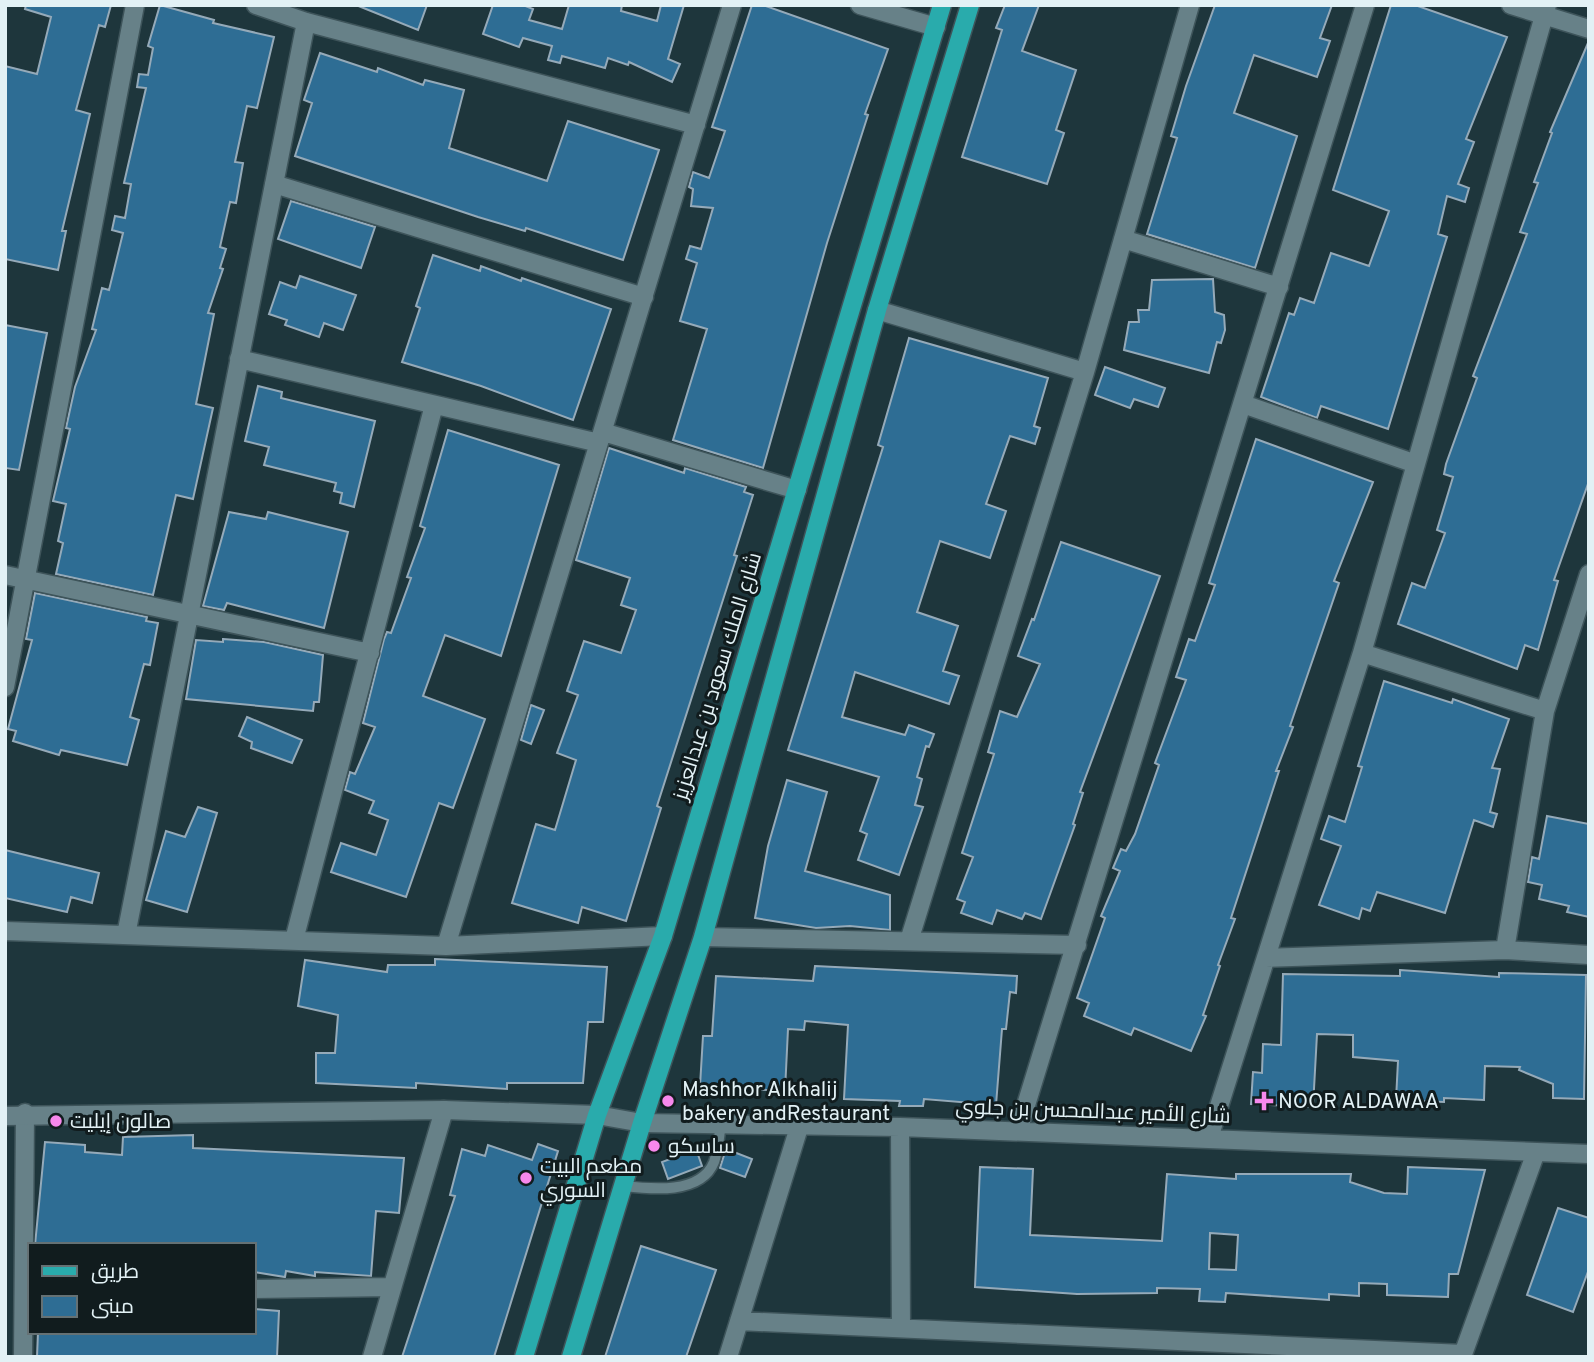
<svg xmlns="http://www.w3.org/2000/svg" width="1594" height="1362" viewBox="0 0 1594 1362" font-family="Overpass,Cairo,sans-serif">
<style>
.building{fill:#2e6d94;stroke:#95aab9;stroke-width:2;fill-rule:evenodd}
.lines{fill:none;stroke-linecap:round;stroke-linejoin:round}
.service-casing{stroke:#3e545a;stroke-width:13}
.minor-casing{stroke:#3e545a;stroke-width:21}
.tertiary-casing{stroke:#3e545a;stroke-width:21}
.primary-casing{stroke:#3e545a;stroke-width:21}
.service{stroke:#678188;stroke-width:10}
.minor{stroke:#678188;stroke-width:18}
.tertiary{stroke:#678188;stroke-width:18}
.primary{stroke:#29abac;stroke-width:18}
.poi-dot{fill:#f788ec;stroke:#111c1e;stroke-width:2.5}
.labels{text-anchor:middle;stroke-width:6;stroke-linejoin:round;paint-order:stroke}
.street-label{font-size:21px;fill:#e2f1f5;stroke:#111c1e}
.poi-label{font-size:21px;fill:#e2f1f5;stroke:#111c1e;text-anchor:start}
</style>
<rect width="100%" height="100%" fill="#1e363c"/>
<!-- building -->
<path class="building" d="M26,5H111L105,27L99,25L76,110L90,114L62,231H66L58,270L5,259V66L37,74L51,17L25,9Z
M160,5L214,20L213,23L274,37L257,108L247,106L235,162L243,163L236,203L230,202L220,247L226,249L220,268L223,269L208,313L214,314L196,404L213,408L193,499L176,495L153,595L56,574L63,543L58,541L66,504L53,501L70,429L66,428L75,387L96,330L92,329L102,288L109,290L123,233L112,230L115,216L125,218L131,184L124,183L146,88L137,87L139,74L148,75L153,48L148,46Z
M356,5H427L418,30Z
M493,5H523L533,9L529,20L562,29L569,5H622L621,11L657,21L661,5H684L668,59L680,64L672,82L629,62L628,65L608,58L605,68L562,56L560,63L548,60L552,46L523,38L519,47L483,34Z
M752,5H763L888,49L865,114L868,115L827,243L763,468L673,440L707,329L680,321L697,263L686,259L690,246L701,249L713,208L691,206L693,189L689,187L693,172L709,178L725,131L712,127Z
M1005,5H1039L1022,51L1076,70L1056,130L1064,133L1047,184L962,157L1002,30L996,28Z
M1215,5H1332L1320,38L1330,41L1317,77L1254,55L1234,113L1297,136L1255,268L1147,234L1177,138L1171,136L1186,86Z
M1391,5H1415L1507,37L1466,139L1474,142L1458,184L1469,188L1465,202L1447,196L1438,234L1447,237L1388,429L1321,406L1317,418L1261,397L1289,313L1294,315L1300,298L1314,303L1331,253L1369,266L1389,211L1333,190Z
M1588,43L1589,481L1554,580L1558,581L1538,650L1525,645L1517,669L1398,624L1412,583L1425,588L1445,533L1437,530L1453,477L1444,474L1446,464L1477,378L1473,376L1527,234L1520,232L1538,183L1534,182L1552,133L1550,132Z
M320,53L377,72L378,68L423,85L425,80L464,90L449,148L547,181L568,121L659,150L623,260L526,228L525,231L478,217L295,156L312,103L304,100Z
M291,201L375,227L361,268L278,239Z
M433,255L480,271L481,266L521,281L522,278L611,309L573,420L481,386L402,362L420,308L416,306Z
M300,276L356,295L343,330L324,323L319,337L285,325L287,320L269,314L280,282L296,288Z
M1213,279L1215,312L1224,315L1225,330L1221,343L1217,342L1209,373L1124,350L1129,322H1139L1138,310H1149L1152,280Z
M5,325L47,333L19,470L5,468Z
M909,338L1048,378L1034,426L1040,428L1035,444L1010,436L986,504L1006,511L990,558L940,541L917,612L958,626L943,671L959,676L949,704L855,672L842,717L905,735L909,725L934,734L929,747L926,746L917,777L922,779L915,805L923,807L899,875L858,860L867,834L860,831L879,777L788,750L883,447L878,445Z
M1105,367L1165,388L1158,407L1134,399L1130,408L1095,395Z
M258,386L282,392L281,398L375,421L354,507L340,503L342,493L334,491L336,483L264,465L269,447L245,441Z
M448,430L559,465L501,656L445,635L423,696L485,719L453,808L439,803L406,897L331,872L341,843L376,855L388,820L369,813L374,801L345,790L350,772L355,774L375,727L363,723L384,639L387,632L391,633L411,578L407,577L425,528L420,526Z
M1256,439L1373,482L1334,581L1339,583L1290,726L1293,727L1276,771H1279L1231,918L1235,919L1218,965L1220,966L1203,1015L1206,1016L1191,1051L1134,1028L1131,1035L1084,1016L1089,1003L1077,998L1105,918L1101,916L1120,871L1113,868L1121,849L1126,851L1135,834L1159,765L1155,763L1186,680L1176,677L1189,639L1195,641L1215,585L1209,583Z
M609,448L684,473L685,468L746,487L744,492L753,495L734,555L737,556L657,806L661,808L626,921L582,907L578,923L512,903L536,824L555,830L576,760L557,753L578,695L567,691L584,641L621,653L636,610L621,605L630,578L576,560Z
M229,512L266,519L268,512L348,532L324,628L227,603L224,610L203,606Z
M1061,542L1160,576L1080,792L1083,793L1073,824L1075,825L1041,919L1025,913L1022,919L997,910L992,924L961,913L965,902L957,899L973,857L962,853L994,754L988,752L1000,711L1017,717L1040,664L1018,656L1032,619L1034,620Z
M35,593L147,617L146,621L158,623L150,665L144,664L130,717L139,720L127,765L61,750L59,755L13,741L16,731L8,729L32,640L26,639Z
M223,639L264,642L323,655L319,702H314L313,711L186,699L196,640L223,642Z
M1384,681L1452,703L1453,699L1509,719L1492,768L1500,769L1490,812L1497,814L1493,827L1474,820L1445,913L1377,892L1370,911L1362,908L1359,919L1319,905L1341,846L1321,839L1329,816L1345,822L1362,767L1358,766Z
M531,705L544,710L531,744L521,740Z
M247,717L302,740L292,763L251,748L252,742L239,736Z
M787,780L827,792L805,871L890,895V930L850,926L816,928L755,918L768,846Z
M198,807L217,813L187,912L146,900L166,831L185,837Z
M1547,816L1589,824V917L1567,912L1569,906L1539,899L1542,885L1528,882L1532,857L1539,859Z
M5,850L99,873L92,903L71,897L67,912L5,898Z
M435,959L607,967L603,1022H588L583,1083H507V1089L416,1083V1088L316,1083V1053H335L338,1015L298,1006L305,960L387,972L388,965H435Z
M815,966L1017,976L1016,993L1010,992L1006,1029H1002L996,1105L924,1099L923,1106H899L900,1101L844,1099L848,1025L805,1021L804,1030L788,1029L785,1091L700,1086L703,1036H712L716,976L813,981Z
M1400,970L1499,977V973L1586,975L1584,1099L1553,1098V1084L1519,1070L1520,1067L1485,1066L1484,1100L1444,1098V1102L1396,1100L1398,1061L1353,1057V1035L1317,1034L1313,1107L1251,1104L1253,1072L1262,1073L1263,1044L1281,1045L1283,974L1400,976Z
M193,1135V1148L404,1158L399,1213L376,1211L371,1276L315,1272V1276L286,1271L285,1277L254,1272V1245H35L45,1142L85,1145V1152L122,1155L123,1137Z
M538,1144L558,1151L494,1357H402L455,1196L450,1195L462,1149L485,1156L488,1145L532,1160Z
M696,1149L702,1166L668,1179L662,1162Z
M726,1149L752,1159L745,1177L720,1168Z
M980,1167L1033,1169L1030,1235L1162,1241L1167,1174L1236,1179V1174H1351L1350,1182L1384,1193L1407,1194L1408,1167L1485,1170L1458,1274H1449L1448,1297L1387,1295V1284L1359,1283V1296L1329,1294V1300L1226,1293L1225,1302L1199,1301L1200,1289L1157,1288V1293L1077,1294L975,1287ZM1210,1233L1238,1235L1236,1270L1209,1269Z
M1558,1208L1589,1218V1269L1573,1312L1527,1295Z
M641,1246L716,1270L686,1357H605Z
M254,1309L279,1311L277,1357H37L38,1332H254Z"/>
<g class="lines">
<defs>
<path id="service" d="M623,1186C650,1189 701,1195 714,1162C718,1151 719,1136 721,1124"/>
<path id="minor" d="M256,5L306,22L696,125
M860,5L936,27
M1511,5L1589,29
M274,184L644,297
M1123,239L1279,287
M877,310L1085,372
M239,359L599,443
M1243,404L1416,464
M603,432L797,490
M5,575L370,653
M1362,653L1545,711
M5,687L135,5
M5,931L446,946L663,936
M126,935L306,22
M703,937L1077,945
M294,940L434,405
M909,941L1085,372L1190,5
M446,946L732,5
M1505,950L1545,711L1589,574
M1266,958L1505,950L1589,955
M597,1115L642,1123L900,1127L1589,1154
M900,1127L901,1328
M1018,1131L1365,5
M1209,1138L1362,653L1547,5
M254,1289L390,1287
M739,1321L1463,1354
M23,1357L25,1113
M372,1357L444,1110
M728,1357L800,1124
M1462,1357L1536,1152"/>
<path id="tertiary" d="M5,1116L444,1110L597,1115"/>
<path id="primary" d="M524,1357L597,1115L663,936L942,5
M571,1357L642,1123L703,937L877,310L970,5"/>
</defs>
<!-- service casing -->
<use href="#service" class="service-casing"/>
<!-- minor casing -->
<use href="#minor" class="minor-casing"/>
<!-- tertiary casing -->
<use href="#tertiary" class="tertiary-casing"/>
<!-- primary casing -->
<use href="#primary" class="primary-casing"/>
<!-- service -->
<use href="#service" class="service"/>
<!-- minor -->
<use href="#minor" class="minor"/>
<!-- tertiary -->
<use href="#tertiary" class="tertiary"/>
<!-- primary -->
<use href="#primary" class="primary"/>
</g>
<!-- markers -->
<g class="poi-dot">
<circle cx="668" cy="1101" r="7"/>
<path d="M1260.5 1090.5h7v7h7v7h-7v7h-7v-7h-7v-7h7z"/>
<circle cx="56" cy="1121" r="7"/>
<circle cx="654" cy="1146" r="7"/>
<circle cx="526" cy="1178" r="7"/>
</g>
<g class="labels">
<!-- street labels -->
<g class="street-label">
<text transform="translate(717 676) rotate(-73)" y="7">شارع الملك سعود بن عبدالعزيز</text>
<text transform="translate(1093 1111) rotate(2)" y="7">شارع الأمير عبدالمحسن بن جلوي</text>
</g>
<!-- poi labels -->
<g class="poi-label">
<text x="682" y="1096">Mashhor Alkhalij<tspan x="682" dy="24">bakery andRestaurant</tspan></text>
<text x="1278" y="1108">NOOR ALDAWAA</text>
<text x="70" y="1128">صالون إيليت</text>
<text x="668" y="1153">ساسكو</text>
<text x="540" y="1173">مطعم البيت<tspan x="540" dy="24">السوري</tspan></text>
</g>
</g>
<!-- border -->
<rect width="1594" height="1362" fill="none" stroke="#e2f1f5" stroke-width="14"/>
<!-- legend -->
<rect x="28" y="1243" width="228" height="91" fill="#111c1e" stroke="#657174" stroke-width="2"/>
<rect x="42" y="1266" width="35" height="10" fill="#29abac" stroke="#657174" stroke-width="2"/>
<text x="91" y="1278" font-size="21" fill="#e2f1f5">طريق</text>
<rect x="42" y="1296" width="35" height="21" fill="#2e6d94" stroke="#657174" stroke-width="2"/>
<text x="91" y="1313" font-size="21" fill="#e2f1f5">مبنى</text>
</svg>
